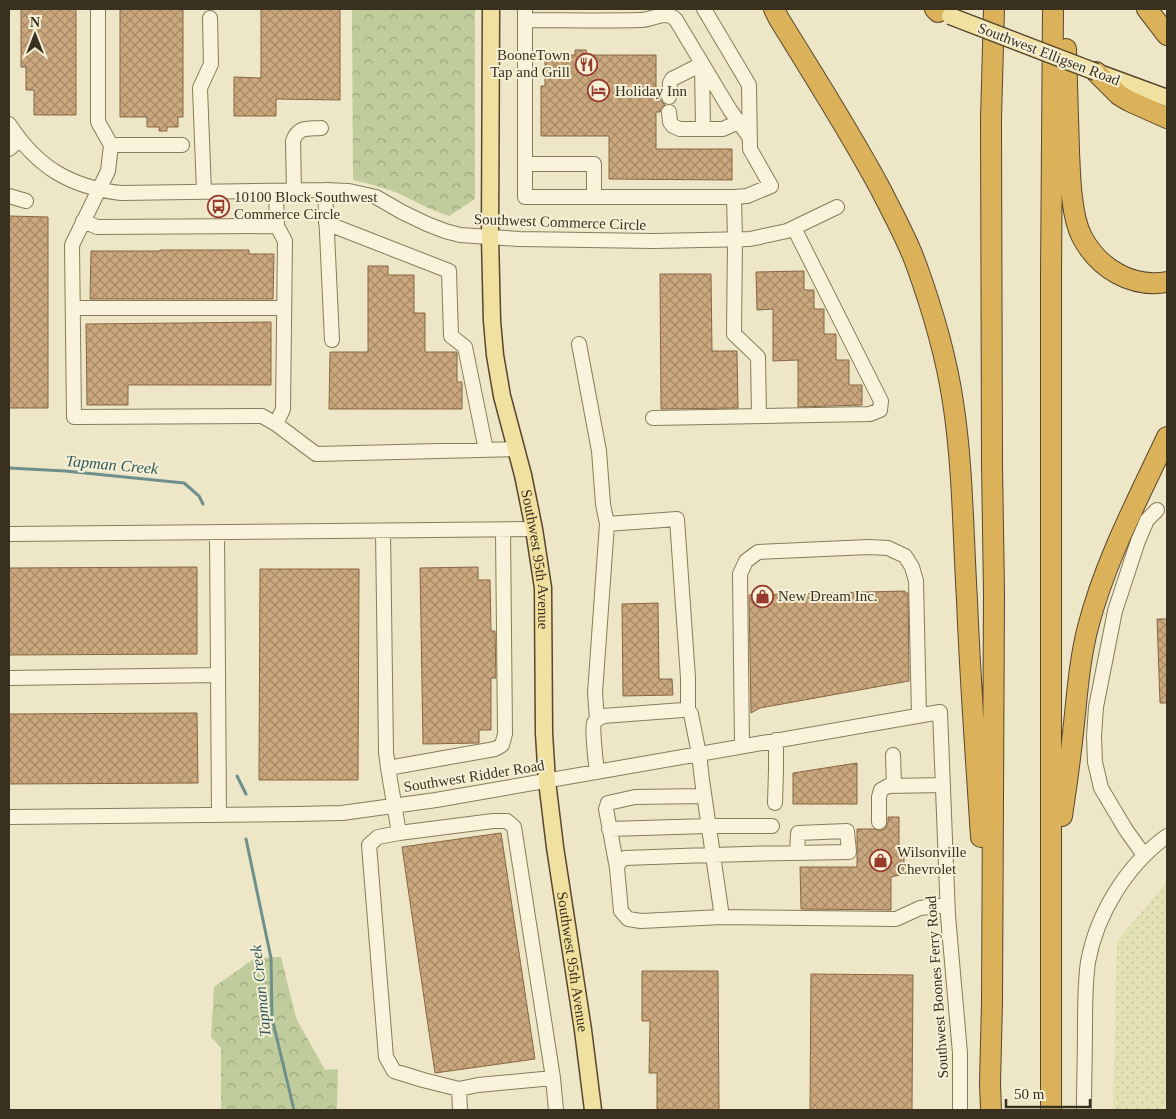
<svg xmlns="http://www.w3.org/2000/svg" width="1176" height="1119" viewBox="0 0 1176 1119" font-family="Georgia,serif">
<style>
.farmland{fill:url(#farmland-dots)}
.forest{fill:url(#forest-crowns)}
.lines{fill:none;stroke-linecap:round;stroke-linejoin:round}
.stream{stroke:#6e908c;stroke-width:3}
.building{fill:url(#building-cross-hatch);stroke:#886743}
.minor-casing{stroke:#897a5c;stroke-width:16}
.major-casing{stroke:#574730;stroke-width:19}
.highway-casing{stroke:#574730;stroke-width:22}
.minor{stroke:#f8f3da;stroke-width:14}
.major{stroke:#f0e1a0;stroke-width:16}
.highway{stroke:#dbb25a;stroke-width:20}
.major-bridge-casing{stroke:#574730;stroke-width:19;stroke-linecap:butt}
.major-bridge{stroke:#f0e1a0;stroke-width:16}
.labels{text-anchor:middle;stroke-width:4;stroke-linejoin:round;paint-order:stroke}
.street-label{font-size:15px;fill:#3a3020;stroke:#f5f0d6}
.poi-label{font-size:15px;fill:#3a3020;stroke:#f5f0d6;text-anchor:start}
.water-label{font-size:16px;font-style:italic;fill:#2f5759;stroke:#f5f0d6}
</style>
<defs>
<pattern id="farmland-dots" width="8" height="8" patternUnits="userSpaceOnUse" patternTransform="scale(1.25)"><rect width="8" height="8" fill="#e3e2b4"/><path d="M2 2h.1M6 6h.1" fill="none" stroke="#c4c29a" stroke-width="1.8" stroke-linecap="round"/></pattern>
<pattern id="forest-crowns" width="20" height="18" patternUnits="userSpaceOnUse" patternTransform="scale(1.25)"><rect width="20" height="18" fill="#c0cc9b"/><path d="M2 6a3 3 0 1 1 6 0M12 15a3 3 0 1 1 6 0" fill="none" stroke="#9da67e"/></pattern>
<pattern id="building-cross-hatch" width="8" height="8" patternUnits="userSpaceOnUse" patternTransform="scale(1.25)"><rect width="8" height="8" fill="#cba87d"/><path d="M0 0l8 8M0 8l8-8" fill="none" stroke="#a68966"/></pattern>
</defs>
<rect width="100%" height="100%" fill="#eee7c7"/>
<!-- farmland -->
<path class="farmland" d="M1167,882V1110H1113L1117,941Z"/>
<!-- forest -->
<path class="forest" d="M352,9H475V199L449,216C430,210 413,200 395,192C381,187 367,183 353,180Z
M281,957L296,1018L325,1070L338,1069L337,1110H221V1048L211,1037L214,987L255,958Z"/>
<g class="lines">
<!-- stream -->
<path class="stream" d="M9,468L65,471L184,483L199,496L203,504
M237,776L246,794
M246,839L271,958L272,1018L294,1110"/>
</g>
<!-- building -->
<path class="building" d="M21,9H76V115H34V90H26V67H21Z
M120,9H183V117H178V127H167V131H159V127H147V117H120Z
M261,9H340V100L276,99V116H234V77L261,78Z
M575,50H586L587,55H656V97H660L661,101L665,105L661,108L660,112H656V149H732V180L609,179V136H541V86H545V55H575Z
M9,216L48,217V408H9Z
M160,250H249V254H274L273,299H90L91,251H160Z
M368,266H388V275H414V313H425V352H457V382H462V409H329L330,352H368Z
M804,271V290H814V309H824V334H836V360H849V385H862V405L798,407V360L773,361V309L757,310L756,272Z
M660,274H711L712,351H737L738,408L661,409Z
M271,322V385H128V405H87L86,324Z
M197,567V654L9,655V568Z
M478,567V580H490L491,631H495L496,678H491V730H479V743L423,744L420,568Z
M260,569H359L358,780H259Z
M905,591V593H908L909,681L760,708L751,713L749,595Z
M658,603L659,679H672L673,695L623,696L622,604Z
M1157,619H1167V703H1160Z
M197,713L198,783L9,784V714Z
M857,763V804H793V773Z
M888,817H899V854L904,855V874L891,877V910L801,909L800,867H857V829H874L879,831L885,829L888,822Z
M501,833L535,1059L435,1073L402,847Z
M642,971H718L719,1110H657V1073H649L650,1021H642Z
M811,974L913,975L912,1110H810Z"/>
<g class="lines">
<defs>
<path id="minor" d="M98,9V122L111,145L108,171L72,245L74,417L262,416L276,424L316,454L516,449
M525,9V197H734L747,196L771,186L750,149L749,85L704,9
M525,20C563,20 602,21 640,20C653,20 666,9 676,20L730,110L750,138
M669,97L670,83L672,79L702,64L703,129
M669,112L670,122L673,126L680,129H723L738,122
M9,124C37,167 70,187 121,193L325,190L349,191L376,197L402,212L427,224L445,231L460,235L519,239L654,241L750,239L787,231L837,207
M111,145H182
M9,149L19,140
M525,164H594V197
M325,190L332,340
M294,191L293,141C298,126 308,129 321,128
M204,192L200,88L211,64L210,18
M276,192L277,226L285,241L283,409L276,424
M9,196L26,201
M734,197L735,240L734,334L758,357L759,416
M83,221L97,227L277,226
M326,223L449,271L451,336L465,347L486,450
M73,308H284
M579,344L599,451L603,504L607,524
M653,418L870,414L880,410L881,401L794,228
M383,531L386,752L388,768L399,833L493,821H507L514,827L553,1078L556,1110
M217,532L219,815
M9,534L534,529
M9,678L218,675
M597,719L595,693L607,524L677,519L688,678V710
M742,746L740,574L746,561L758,552L869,547L888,548L905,556L912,567L916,581L919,716
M893,755L894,786
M388,768L495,749L502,745L505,734L503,530
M597,772C596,764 592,729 594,723C595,720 600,718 603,716L683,710H688L691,714L699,754L702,780L722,917L896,919L920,908L947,905
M775,803L776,770V740
M9,817L297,814L342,813L436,800L940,712L948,916L960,1053V1110
M879,822V797L881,790L888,786L943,785
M609,829L708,826H772
M399,833L378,837L369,845L386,1057L394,1071L423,1080L459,1089L478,1085L553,1078
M1144,855L1126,830L1101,788L1095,762L1094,736L1096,707L1115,611L1138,541L1147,520L1157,510
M617,868L606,809L608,803L635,797L704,796
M722,917L641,921L628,919L621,911L617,868L619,862L625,858C699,855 774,853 849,852L847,831L798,833L797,853
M459,1089L460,1110
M1084,1110C1084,1082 1085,1054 1085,1027C1085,1005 1085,983 1088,962C1097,913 1127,865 1167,836"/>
<g id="major">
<path id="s1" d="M491,9L490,237L492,321L495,355L502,396L523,475L534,529L543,588L544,733L547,781L555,847L583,1030L593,1110"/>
<path d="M1099,73L1167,98"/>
</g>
<path id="highway" d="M774,9L779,19C814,76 850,132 881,190C893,214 907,239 916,264C932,308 946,355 953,402C963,467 963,534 967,600C970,679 976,758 981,837
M935,9L938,12
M1147,9L1167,35
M1066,49C1067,83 1068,117 1069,151C1070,176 1071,216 1082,237C1099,269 1132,288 1167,282
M1096,72L1119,95L1129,101L1167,118
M1062,816C1066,789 1070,761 1073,733C1077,697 1079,662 1088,627C1105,561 1138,499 1167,437
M991,1110L990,1083L992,1003L994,593L992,464L991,119L994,9
M1051,1110V275L1053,9"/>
</defs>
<!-- minor casing -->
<use href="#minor" class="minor-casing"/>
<!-- major casing -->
<use href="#major" class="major-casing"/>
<!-- highway casing -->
<use href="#highway" class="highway-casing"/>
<!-- minor -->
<use href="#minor" class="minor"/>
<!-- major -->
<use href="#major" class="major"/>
<!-- highway -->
<use href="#highway" class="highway"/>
<defs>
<path id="major-bridge" d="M950,16L1096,72"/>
</defs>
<!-- major-bridge casing -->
<use href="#major-bridge" class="major-bridge-casing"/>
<!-- major-bridge -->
<use href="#major-bridge" class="major-bridge"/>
</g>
<!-- icons -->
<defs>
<symbol id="restaurant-ring" viewBox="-11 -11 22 22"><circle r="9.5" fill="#f5f0d6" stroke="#973a2d" stroke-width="1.5"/><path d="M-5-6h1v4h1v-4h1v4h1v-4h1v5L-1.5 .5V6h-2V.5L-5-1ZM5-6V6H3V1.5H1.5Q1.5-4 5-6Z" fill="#973a2d"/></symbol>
<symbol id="hotel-ring" viewBox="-11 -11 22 22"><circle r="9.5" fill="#f5f0d6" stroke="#973a2d" stroke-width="1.5"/><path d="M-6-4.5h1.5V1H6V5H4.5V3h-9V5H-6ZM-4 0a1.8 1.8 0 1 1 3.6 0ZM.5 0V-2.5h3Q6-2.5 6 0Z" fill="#973a2d"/></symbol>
<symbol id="bus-ring" viewBox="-11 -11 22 22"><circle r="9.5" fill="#f5f0d6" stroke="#973a2d" stroke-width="1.5"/><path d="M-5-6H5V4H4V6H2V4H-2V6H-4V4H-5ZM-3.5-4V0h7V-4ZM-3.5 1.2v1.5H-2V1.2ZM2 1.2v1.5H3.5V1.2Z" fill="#973a2d"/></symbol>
<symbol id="shop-ring" viewBox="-11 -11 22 22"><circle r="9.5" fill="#f5f0d6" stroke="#973a2d" stroke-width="1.5"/><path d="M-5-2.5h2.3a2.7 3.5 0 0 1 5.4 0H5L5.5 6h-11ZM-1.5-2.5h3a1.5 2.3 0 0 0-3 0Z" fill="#973a2d"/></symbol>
</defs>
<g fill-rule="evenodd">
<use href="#restaurant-ring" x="574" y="52" width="25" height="25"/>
<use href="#hotel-ring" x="586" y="78" width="25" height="25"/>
<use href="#bus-ring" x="206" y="194" width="25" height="25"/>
<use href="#shop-ring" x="750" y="584" width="25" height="25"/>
<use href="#shop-ring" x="868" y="848" width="25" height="25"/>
</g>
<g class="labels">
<!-- street labels -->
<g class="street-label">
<text transform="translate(1049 54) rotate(21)" y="5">Southwest Elligsen Road</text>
<text transform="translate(560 222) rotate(2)" y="5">Southwest Commerce Circle</text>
<text dy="5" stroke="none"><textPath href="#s1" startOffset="555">Southwest 95th Avenue</textPath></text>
<text transform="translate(474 776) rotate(-9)" y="5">Southwest Ridder Road</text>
<text dy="5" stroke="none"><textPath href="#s1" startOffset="960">Southwest 95th Avenue</textPath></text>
<text transform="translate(937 987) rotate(-94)" y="5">Southwest Boones Ferry Road</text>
</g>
<!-- poi labels -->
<g class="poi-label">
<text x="570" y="60" text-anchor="end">BooneTown<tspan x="570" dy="17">Tap and Grill</tspan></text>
<text x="615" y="96">Holiday Inn</text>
<text x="234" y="202">10100 Block Southwest<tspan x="234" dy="17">Commerce Circle</tspan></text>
<text x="778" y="601">New Dream Inc.</text>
<text x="897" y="857">Wilsonville<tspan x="897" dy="17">Chevrolet</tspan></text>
</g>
<!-- water labels -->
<g class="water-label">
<text transform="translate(112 464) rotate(5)" y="6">Tapman Creek</text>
<text transform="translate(260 991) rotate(-96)" y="6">Tapman Creek</text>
</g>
</g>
<!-- border -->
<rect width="1176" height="1119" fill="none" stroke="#3a3020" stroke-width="20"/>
<!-- north arrow -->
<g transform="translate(35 35)" stroke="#f5f0d6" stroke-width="4" paint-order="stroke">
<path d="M0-4L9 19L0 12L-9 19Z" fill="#3a3020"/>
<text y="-8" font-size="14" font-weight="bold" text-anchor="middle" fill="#3a3020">N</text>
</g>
<!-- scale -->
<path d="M1006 1099v8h84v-8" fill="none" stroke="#3a3020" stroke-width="2.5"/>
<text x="1014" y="1099" font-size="15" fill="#3a3020" stroke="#f5f0d6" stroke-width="4" paint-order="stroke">50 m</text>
</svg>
